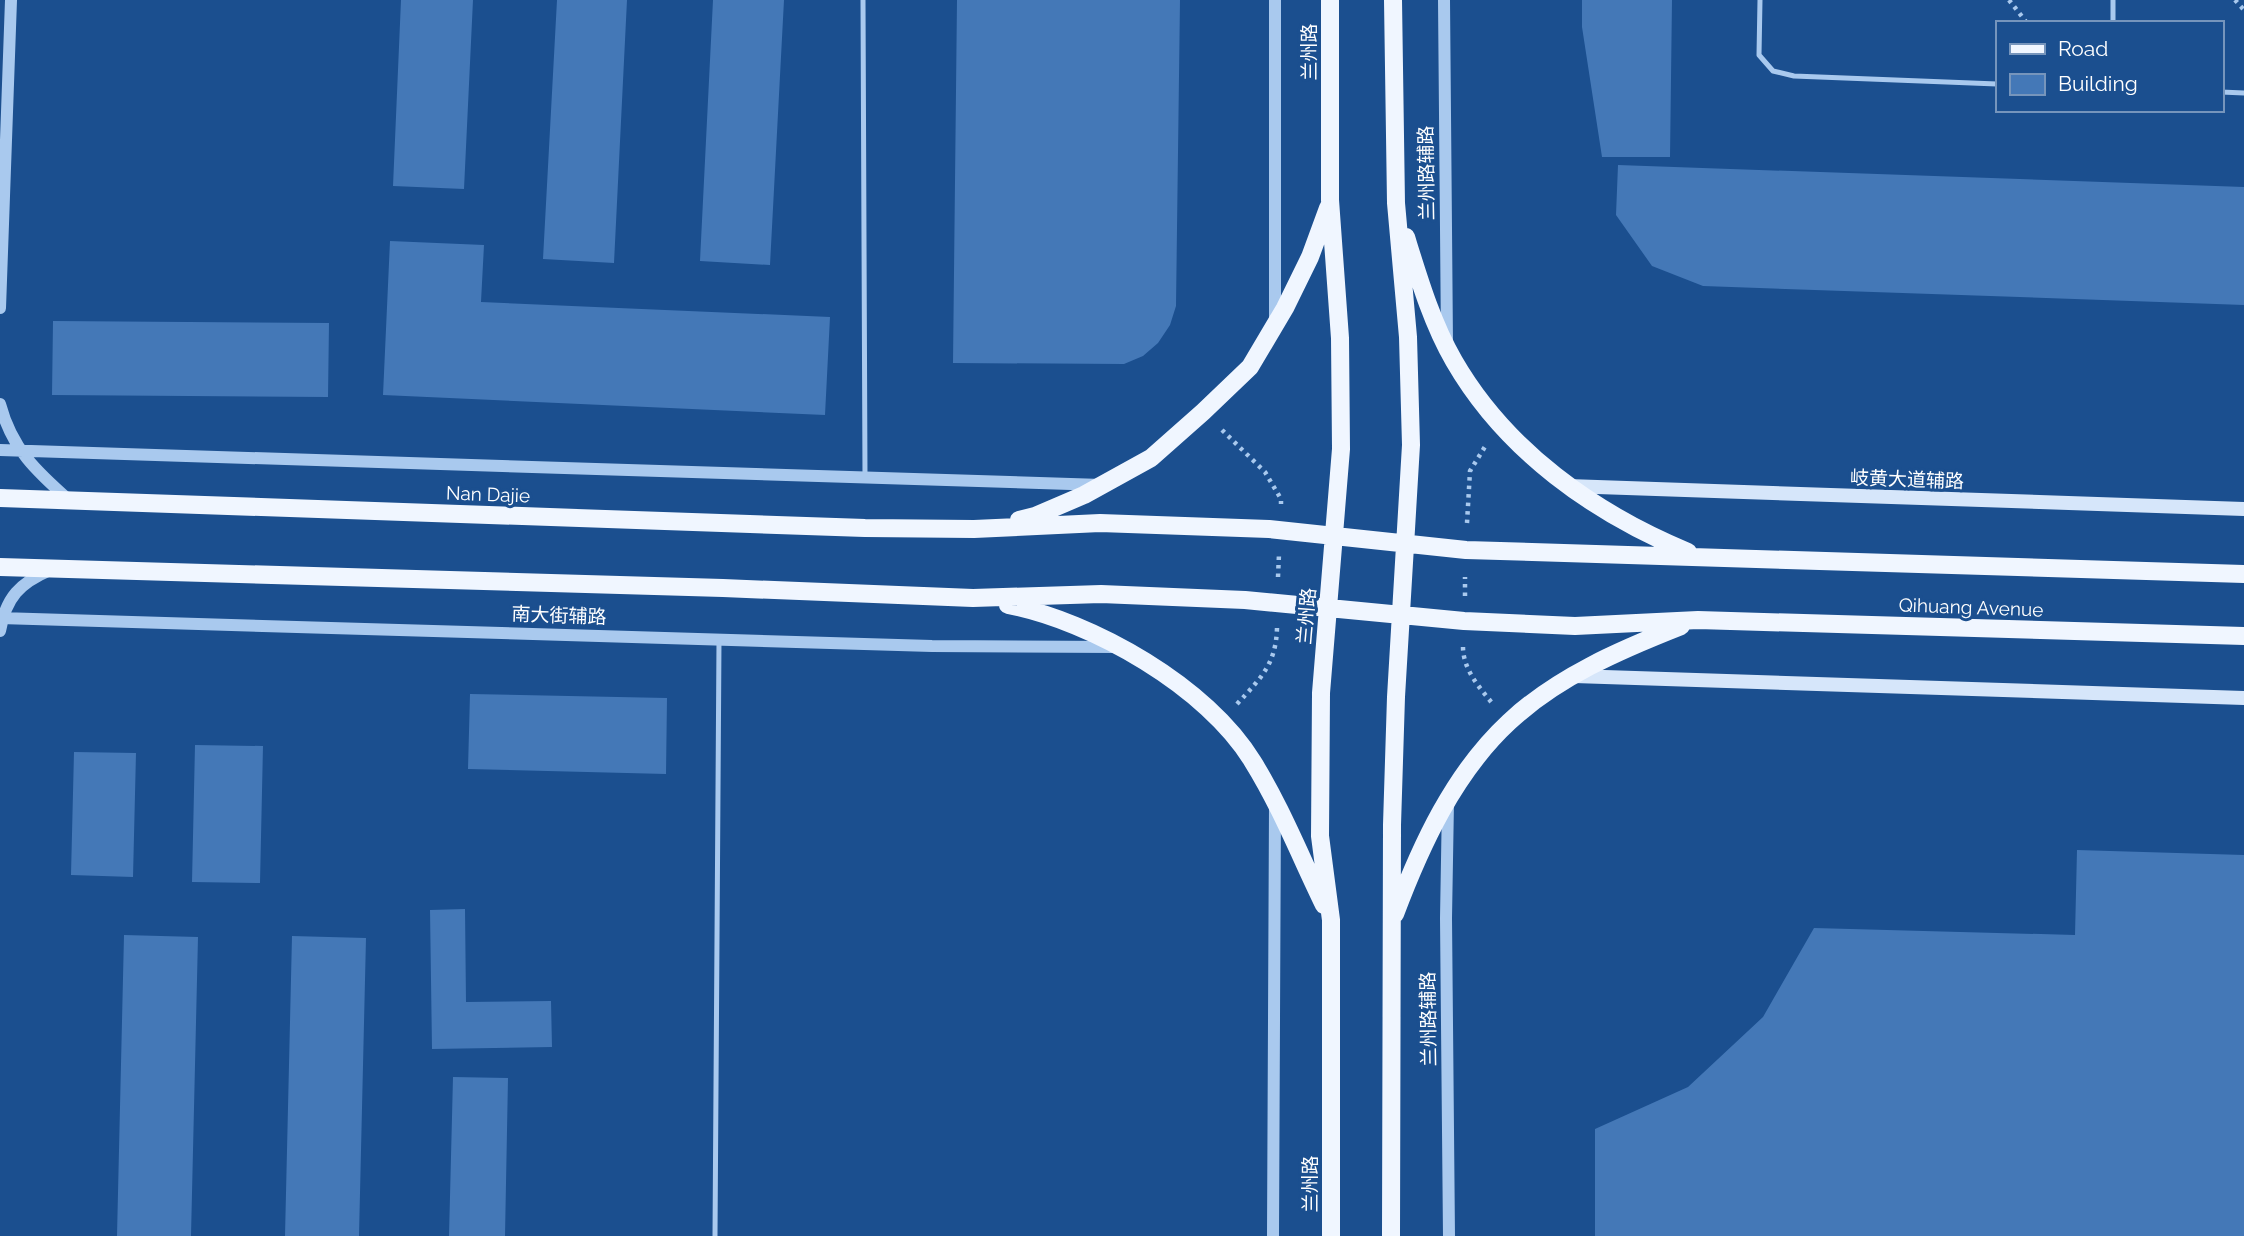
<svg xmlns="http://www.w3.org/2000/svg" width="2244" height="1236" viewBox="0 0 2244 1236" font-family="Raleway,'Noto Sans SC',sans-serif">
<style>
.building{fill:#4478b7}
.lines{fill:none;stroke-linecap:round;stroke-linejoin:round}
.path{stroke:#a9c9ee;stroke-width:4.5;stroke-dasharray:3.5 5;stroke-linecap:butt}
.service{stroke:#a9c9ee;stroke-width:5}
.tertiary{stroke:#a9c9ee;stroke-width:12}
.secondary{stroke:#d6e6fa;stroke-width:14}
.primary{stroke:#f0f6ff;stroke-width:18}
.labels{text-anchor:middle;stroke-width:6;stroke-linejoin:round;paint-order:stroke}
.street-label{font-size:19px;fill:#fff;stroke:#1b4f8f}
</style>
<rect width="100%" height="100%" fill="#1b4f8f"/>
<!-- building -->
<path class="building" d="M401,0H473L464,189L393,186Z
M557,0H627L614,263L543,259Z
M713,0H784L770,265L700,261Z
M957,0H1180L1176,306L1170,325L1158,343L1143,356L1124,364L953,363Z
M1582,0H1672L1670,157H1602L1582,27Z
M1618,165L2244,187V305L1703,286L1652,266L1616,215Z
M390,241L484,245L481,302L830,317L825,415L383,395Z
M53,321L329,323L328,397L52,395Z
M470,694L667,698L666,774L468,769Z
M195,745L263,746L260,883L192,882Z
M74,752L136,753L133,877L71,875Z
M2077,850L2244,855V1236H1595V1129L1688,1087L1763,1017L1814,928L2075,935Z
M465,909L466,1002L551,1001L552,1047L432,1049L430,910Z
M124,935L198,937L191,1236H117Z
M292,936L366,938L359,1236H285Z
M453,1077L508,1078L505,1236H449Z"/>
<g class="lines">
<!-- path -->
<path class="path" d="M2009,0L2027,23
M2235,0L2244,10
M1222,430L1265,472L1281,499V504
M1467,523L1470,471L1486,445
M1278,577L1279,554
M1465,596V577
M1463,647C1463,669 1479,687 1492,703
M1237,704C1261,678 1276,664 1277,628"/>
<!-- service -->
<path class="service" d="M863,0L865,478
M1760,0L1759,55L1773,71L1794,76L1997,84
M2113,0V23
M2221,92L2244,93
M715,1236L719,641"/>
<!-- tertiary -->
<path class="tertiary" d="M1275,0V325
M1444,0L1447,343
M0,308L11,0
M0,404C12,449 36,471 70,501
M0,450L1102,485
M0,618L932,646L1116,647
M0,631C6,597 20,583 50,570
M1448,802L1446,918L1449,1236
M1273,1236L1275,805"/>
<!-- secondary -->
<path class="secondary" d="M1568,486L2244,509
M1574,676L2244,698"/>
<!-- primary -->
<path class="primary" d="M1330,0V200L1340,338L1341,449L1321,693L1320,836L1331,920V1236
M1406,237C1419,279 1432,323 1454,361C1506,451 1594,513 1688,552
M0,498L865,528L974,529L1100,523L1269,529L1466,550L2244,574
M1019,520L1035,516L1084,495L1151,458L1203,412L1250,367L1285,308L1310,257L1328,208
M0,567L723,588L973,598L1101,594L1245,600L1464,621L1575,626L1698,620L2244,636
M1008,605C1092,621 1208,687 1253,762C1281,807 1301,858 1324,905
M1395,914C1421,845 1454,773 1509,722C1557,677 1620,650 1681,626
M1391,1236L1392,825L1396,697L1411,445L1408,337L1396,203L1393,0"/>
</g>
<g class="labels">
<!-- street labels -->
<g class="street-label">
<text transform="translate(1309 52) rotate(-90)" y="7">兰州路</text>
<text transform="translate(1426 173) rotate(-91)" y="7">兰州路辅路</text>
<text transform="translate(1907 479) rotate(2)" y="7">岐黄大道辅路</text>
<text transform="translate(488 494) rotate(2)" y="7">Nan Dajie</text>
<text transform="translate(1971 607) rotate(2)" y="7">Qihuang Avenue</text>
<text transform="translate(559 615) rotate(2)" y="7">南大街辅路</text>
<text transform="translate(1306 616) rotate(-85)" y="7">兰州路</text>
<text transform="translate(1428 1019) rotate(-91)" y="7">兰州路辅路</text>
<text transform="translate(1310 1184) rotate(-90)" y="7">兰州路</text>
</g>
</g>
<!-- legend -->
<rect x="1996" y="21" width="228" height="91" fill="#1b4f8f" stroke="#7695bc" stroke-width="2"/>
<rect x="2010" y="44" width="35" height="10" fill="#f0f6ff" stroke="#7695bc" stroke-width="2"/>
<text x="2058" y="56" font-size="21" fill="#ffffff">Road</text>
<rect x="2010" y="74" width="35" height="21" fill="#4478b7" stroke="#7695bc" stroke-width="2"/>
<text x="2058" y="91" font-size="21" fill="#ffffff">Building</text>
</svg>
